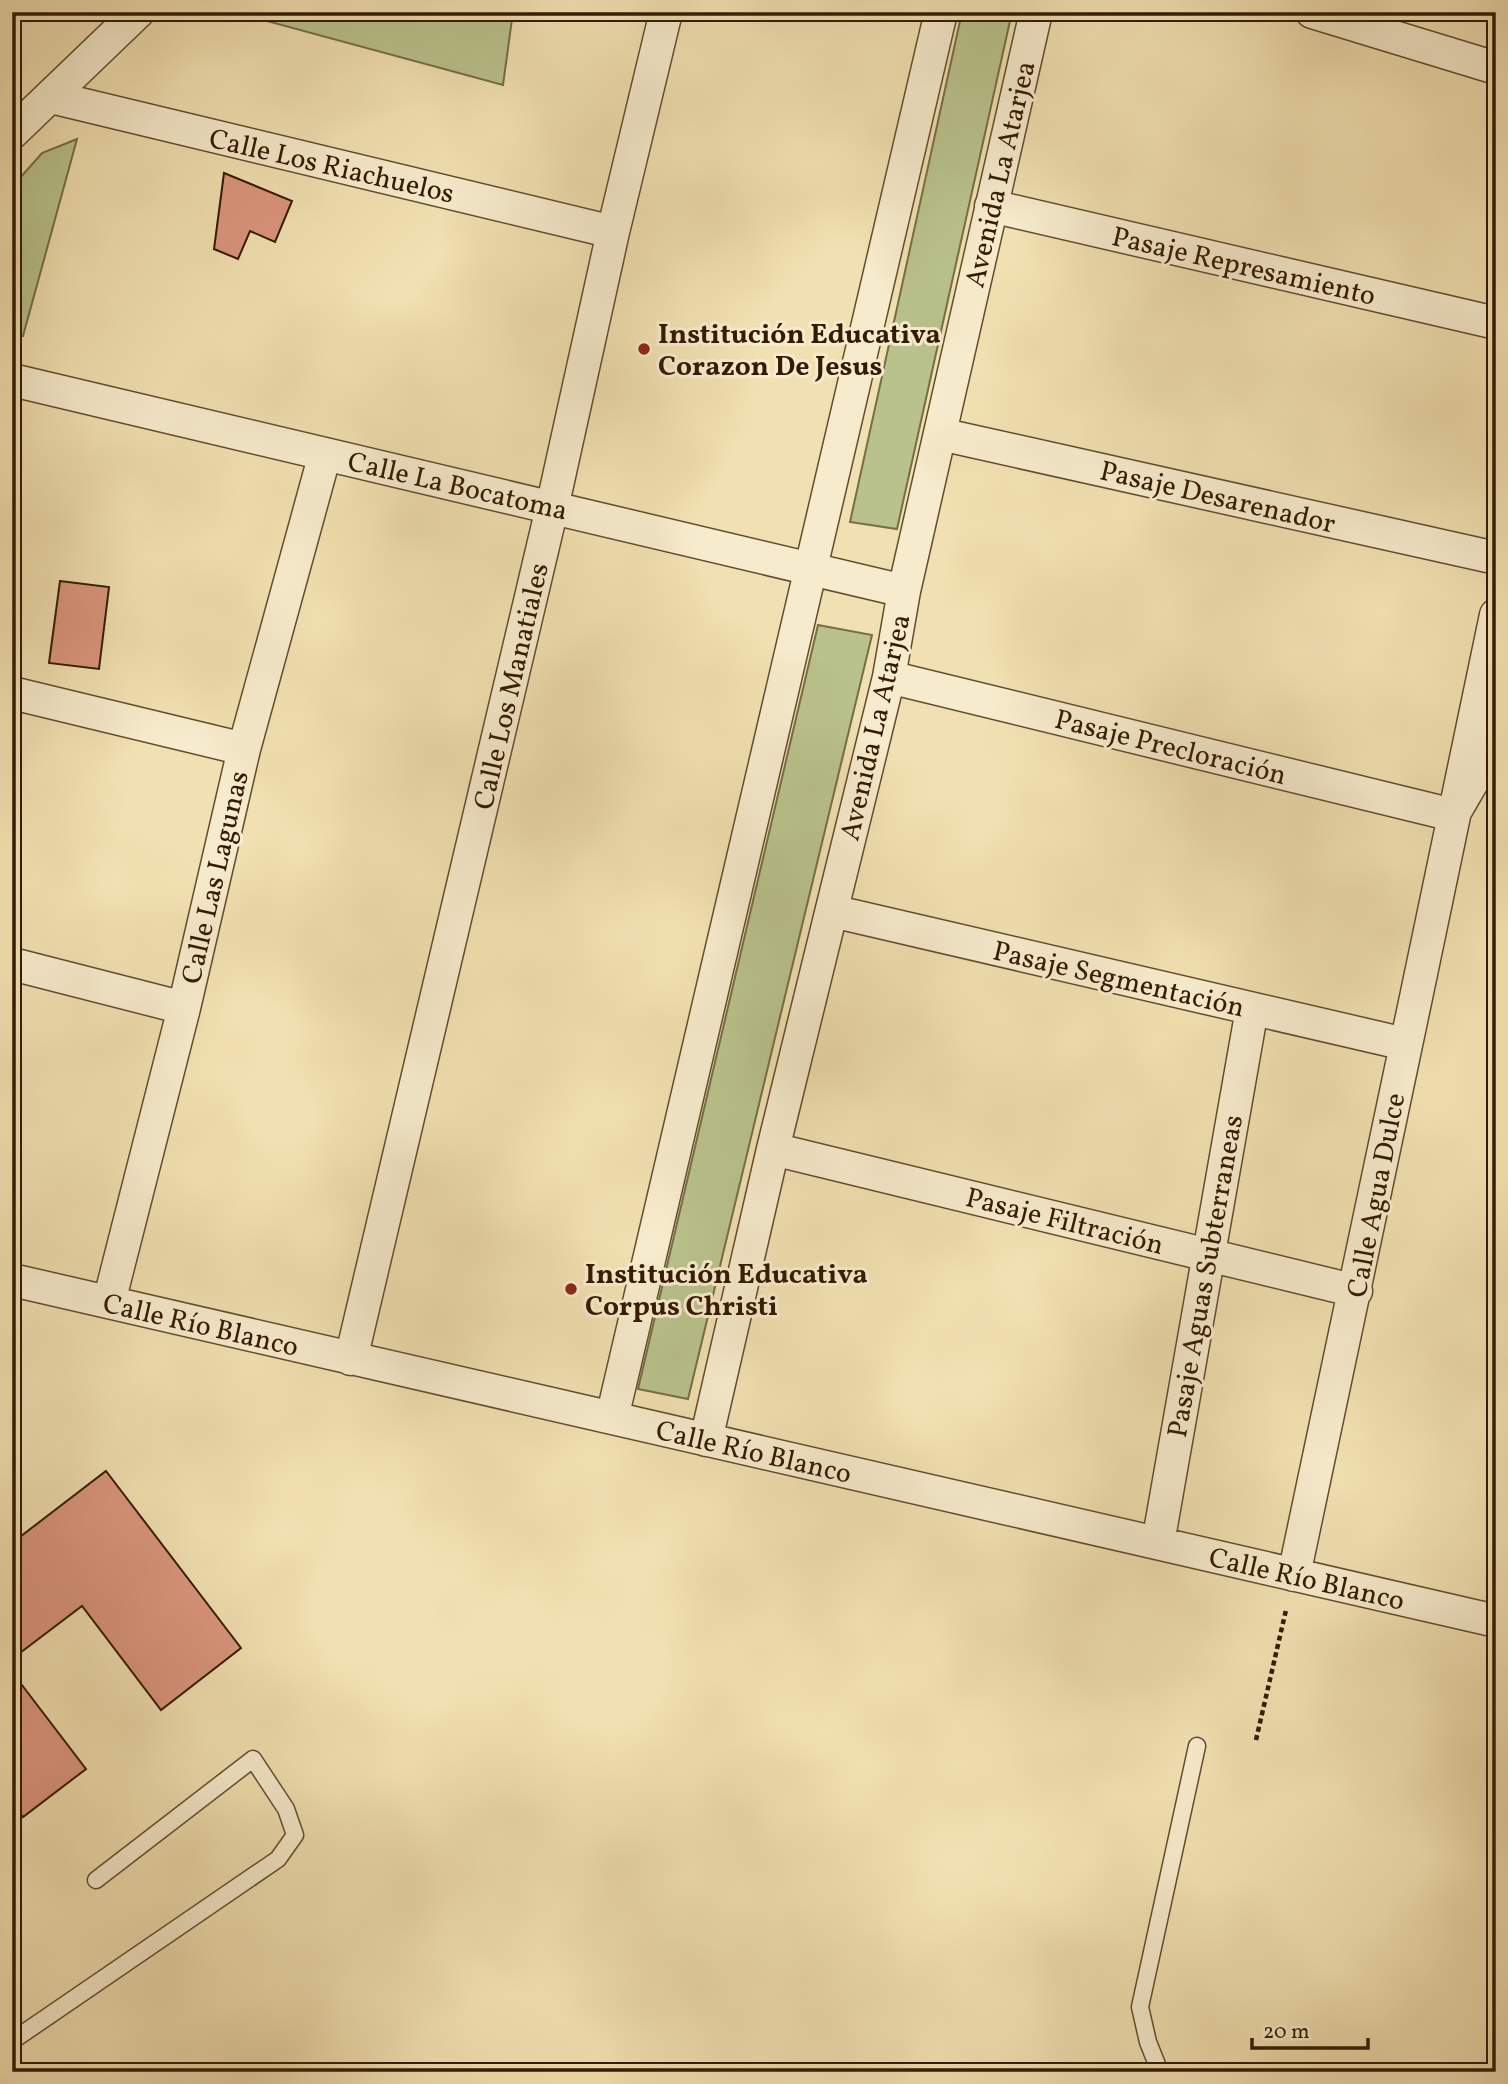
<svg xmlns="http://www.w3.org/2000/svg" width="1508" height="2084" viewBox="0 0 1508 2084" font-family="Vollkorn,serif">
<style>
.green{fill:#b9c28c;stroke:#766e46;stroke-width:2}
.building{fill:#db967d;stroke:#341a00;stroke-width:2}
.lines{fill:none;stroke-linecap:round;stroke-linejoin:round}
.lane-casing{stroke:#634c2c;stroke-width:19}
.street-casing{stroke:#634c2c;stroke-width:35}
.path{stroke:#341a00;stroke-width:4.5;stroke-dasharray:5 3.5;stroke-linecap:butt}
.lane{stroke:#f6ebcc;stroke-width:16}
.street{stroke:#f6ebcc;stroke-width:32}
.poi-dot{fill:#8f2418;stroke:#f6ebcc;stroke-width:2.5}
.labels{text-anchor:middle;stroke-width:6;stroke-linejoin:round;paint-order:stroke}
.street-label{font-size:28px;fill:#341a00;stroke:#f6ebcc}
.poi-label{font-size:28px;font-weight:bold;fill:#341a00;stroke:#f6ebcc;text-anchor:start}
</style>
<rect width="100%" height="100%" fill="#f1e0b1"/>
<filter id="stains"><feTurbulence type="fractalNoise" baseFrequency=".00286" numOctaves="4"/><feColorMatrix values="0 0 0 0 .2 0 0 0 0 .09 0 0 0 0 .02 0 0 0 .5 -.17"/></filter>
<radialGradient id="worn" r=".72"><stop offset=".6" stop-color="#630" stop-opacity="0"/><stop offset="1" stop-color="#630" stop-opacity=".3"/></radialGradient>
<!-- green -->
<path class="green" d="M234,12H513L503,85Z
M962,12H1012L897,529L850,522Z
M77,139L23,336H12V187L42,153Z
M818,625L872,635L688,1399L638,1389Z"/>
<!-- building -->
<path class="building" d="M224,173L292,201L275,242L250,231L238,259L214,249Z
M60,581L109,587L99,669L49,663Z
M106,1471L241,1648L161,1710L82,1606L12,1659V1543Z
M12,1672L86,1769L23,1817L12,1803Z"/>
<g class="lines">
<defs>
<path id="lane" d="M12,2041L278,1859L295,1835L286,1809L253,1759L96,1880
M1160,2072L1148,2042L1140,2007L1197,1746
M1495,2072L1496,2070"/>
<path id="street" d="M1312,12L1496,68
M51,97L613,232
M12,133L138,12
M991,206L1496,323
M12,380L904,591
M940,434L1496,558
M889,677L1453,815L1496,741
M12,693L244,749
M832,911L1405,1044
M12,964L184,1008
M773,1149L1356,1291
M12,1280L1496,1621
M109,1302L184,1008L244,749L325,454
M351,1359L552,508L613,232L666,12
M612,1418L941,12
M706,1440L773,1149L889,677L904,591L1036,12
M1158,1543L1252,1009
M1294,1575C1364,1255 1428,935 1496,615"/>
</defs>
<!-- lane casing -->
<use href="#lane" class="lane-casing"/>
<!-- street casing -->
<use href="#street" class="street-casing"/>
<!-- path -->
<path class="path" d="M1256,1740L1286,1610"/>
<!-- lane -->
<use href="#lane" class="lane"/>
<!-- street -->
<use href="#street" class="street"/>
</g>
<!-- markers -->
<g class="poi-dot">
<circle cx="644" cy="349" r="7"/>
<circle cx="571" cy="1289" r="7"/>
</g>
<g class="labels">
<!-- street labels -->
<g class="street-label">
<text transform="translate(332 165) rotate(13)" y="10">Calle Los Riachuelos</text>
<text transform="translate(999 174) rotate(-77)" y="10">Avenida La Atarjea</text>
<text transform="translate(1244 265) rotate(13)" y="10">Pasaje Represamiento</text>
<text transform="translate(458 485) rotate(13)" y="10">Calle La Bocatoma</text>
<text transform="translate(1218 496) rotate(13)" y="10">Pasaje Desarenador</text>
<text transform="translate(510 686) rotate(-77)" y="10">Calle Los Manatiales</text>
<text transform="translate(874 727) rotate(-77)" y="10">Avenida La Atarjea</text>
<text transform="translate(1171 746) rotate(14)" y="10">Pasaje Precloración</text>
<text transform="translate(214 877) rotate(-77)" y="10">Calle Las Lagunas</text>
<text transform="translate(1119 978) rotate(13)" y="10">Pasaje Segmentación</text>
<text transform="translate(1375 1195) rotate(-79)" y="10">Calle Agua Dulce</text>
<text transform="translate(1065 1220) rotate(14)" y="10">Pasaje Filtración</text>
<text transform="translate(1204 1276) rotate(-80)" y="10">Pasaje Aguas Subterraneas</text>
<text transform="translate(201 1324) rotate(13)" y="10">Calle Río Blanco</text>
<text transform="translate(754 1451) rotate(13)" y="10">Calle Río Blanco</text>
<text transform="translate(1307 1578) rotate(13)" y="10">Calle Río Blanco</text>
</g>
<!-- poi labels -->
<g class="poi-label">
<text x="658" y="343">Institución Educativa<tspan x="658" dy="32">Corazon De Jesus</tspan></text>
<text x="585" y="1283">Institución Educativa<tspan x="585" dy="32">Corpus Christi</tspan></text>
</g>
</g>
<!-- margin -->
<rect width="1508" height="2084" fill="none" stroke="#f1e0b1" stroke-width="42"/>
<rect x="14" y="14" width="1480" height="2056" fill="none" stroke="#341a00" stroke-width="3.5"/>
<rect x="21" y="21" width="1466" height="2042" fill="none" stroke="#341a00" stroke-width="2"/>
<!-- scale -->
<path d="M1252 2038v10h116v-10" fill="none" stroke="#341a00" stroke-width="3.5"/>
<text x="1263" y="2038" font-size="21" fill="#341a00" stroke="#f6ebcc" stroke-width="5" paint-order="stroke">20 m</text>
<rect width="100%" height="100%" filter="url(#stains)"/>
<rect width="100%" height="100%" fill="url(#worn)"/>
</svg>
